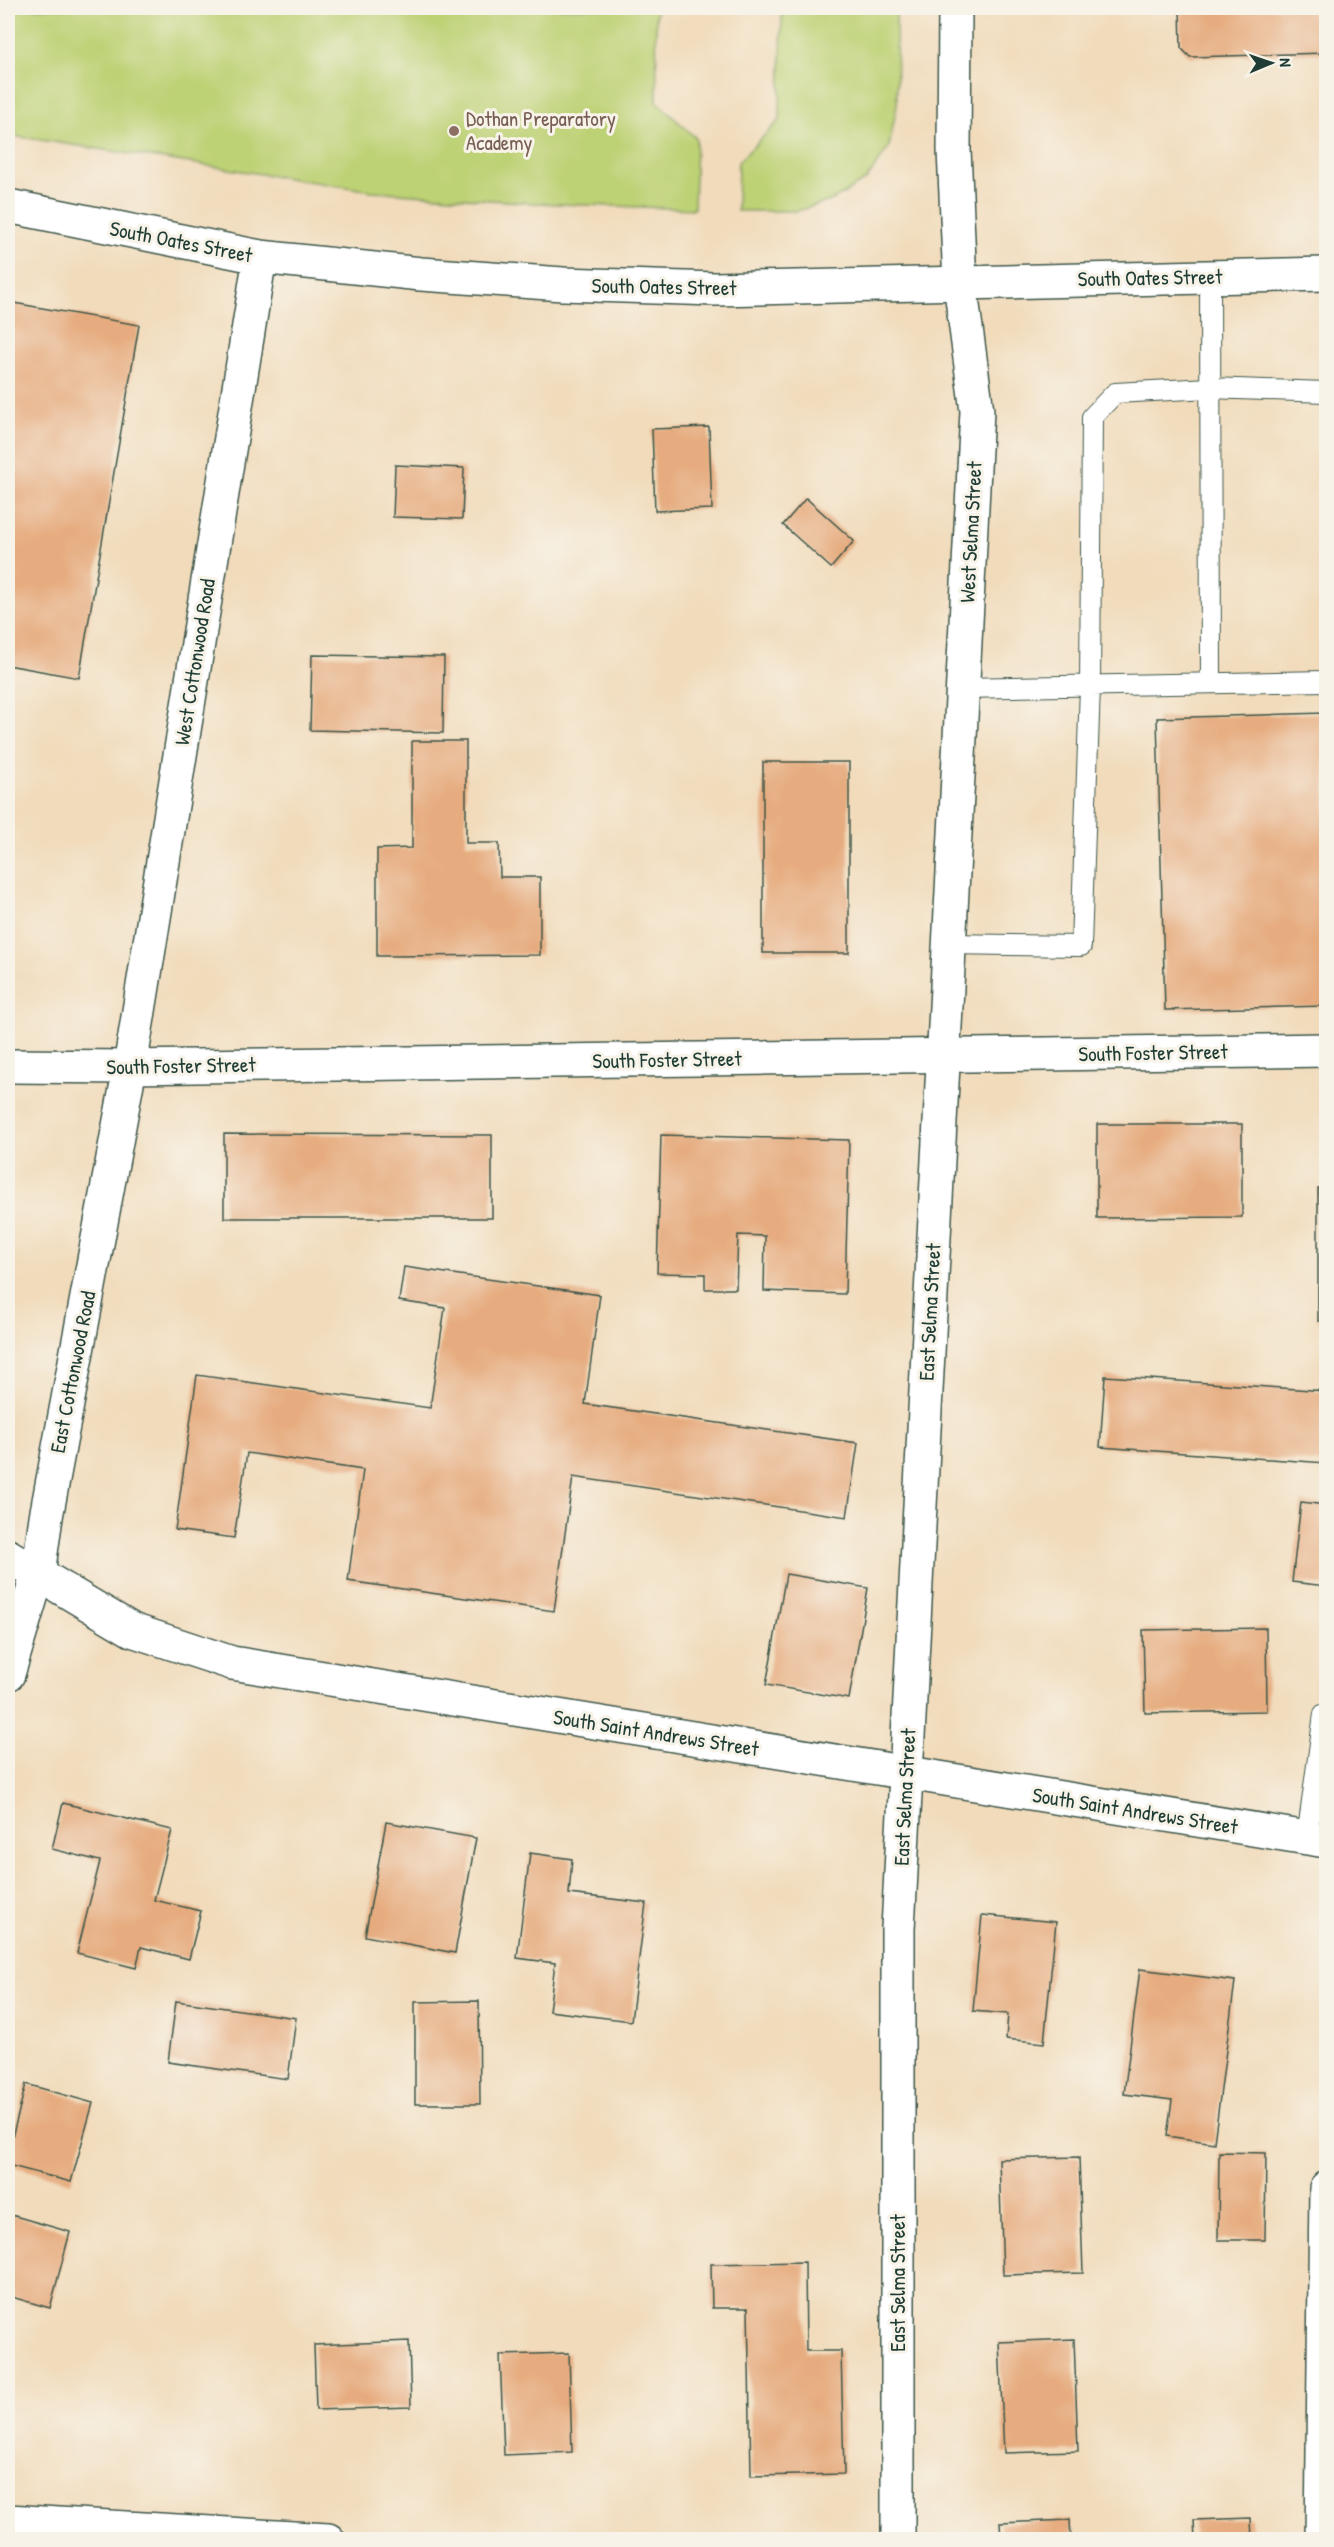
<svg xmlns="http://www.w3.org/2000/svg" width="1334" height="2547" viewBox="0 0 1334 2547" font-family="'Patrick Hand',sans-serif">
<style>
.green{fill:#bdd174;stroke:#6e8754;stroke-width:1.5}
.building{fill:#e6ac7f}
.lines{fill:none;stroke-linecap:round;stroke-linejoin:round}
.service-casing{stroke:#3e5548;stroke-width:22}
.minor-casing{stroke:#3e5548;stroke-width:36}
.tertiary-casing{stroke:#3e5548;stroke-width:36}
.secondary-casing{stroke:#3e5548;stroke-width:36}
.primary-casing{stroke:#3e5548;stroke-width:36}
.service{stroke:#fff;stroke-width:20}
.minor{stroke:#fff;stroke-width:33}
.tertiary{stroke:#fff;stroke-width:33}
.secondary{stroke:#fff;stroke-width:33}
.primary{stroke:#fff;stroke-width:33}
.education-dot{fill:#8d6e63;stroke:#f7f3e8;stroke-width:2}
.labels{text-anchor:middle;stroke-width:6;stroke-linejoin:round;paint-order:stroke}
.education-label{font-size:21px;fill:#785e54;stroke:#f7f3e8;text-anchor:start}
.street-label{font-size:21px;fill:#1f3d34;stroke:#f7f3e8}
</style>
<rect width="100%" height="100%" fill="#f7f3e8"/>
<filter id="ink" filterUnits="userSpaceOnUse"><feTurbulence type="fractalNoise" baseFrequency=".0167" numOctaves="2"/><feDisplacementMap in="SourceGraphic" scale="12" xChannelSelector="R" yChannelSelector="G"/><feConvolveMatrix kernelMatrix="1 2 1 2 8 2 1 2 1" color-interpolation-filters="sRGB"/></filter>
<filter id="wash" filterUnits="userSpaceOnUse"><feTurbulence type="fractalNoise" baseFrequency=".008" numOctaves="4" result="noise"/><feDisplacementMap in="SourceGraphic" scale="24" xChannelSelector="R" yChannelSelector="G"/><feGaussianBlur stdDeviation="1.35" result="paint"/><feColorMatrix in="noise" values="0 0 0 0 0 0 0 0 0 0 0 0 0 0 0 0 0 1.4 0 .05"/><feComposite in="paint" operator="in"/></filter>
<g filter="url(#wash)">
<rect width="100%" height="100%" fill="#f1dbbb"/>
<!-- green -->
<path class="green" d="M8,8H656L657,102L696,138L694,209L532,203L372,191L8,135Z
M782,8H896L897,105L889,147L866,180L833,200L797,211H737L738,162L780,120Z"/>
<g id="blocks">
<!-- building -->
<path class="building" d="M1180,8H1326V53L1190,57L1181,48Z
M8,302L139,325L79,678L8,665Z
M709,427L712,509L655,511L652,429Z
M395,465L464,468L462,519L393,517Z
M806,498L854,541L831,568L783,525Z
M312,655L444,657L443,733L310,730Z
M1326,713V1006L1165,1010L1157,718Z
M412,741H466V843H499L500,877H540V955L377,956V849L412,848Z
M763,762H849V953H763Z
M1097,1124H1242V1217L1097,1218Z
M224,1134L492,1135V1218H224Z
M661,1135L849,1140L845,1294L764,1291L765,1236L738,1235L736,1289H705V1274L657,1273Z
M1318,1188H1326V1321H1318Z
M404,1267L600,1295L585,1404L858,1443L847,1517L573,1477L554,1611L348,1581L363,1470L247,1453L234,1538L175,1530L197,1375L430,1408L445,1308L399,1301Z
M1105,1376L1326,1391V1463L1100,1447Z
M1301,1502L1326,1505V1586L1292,1582Z
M786,1574L868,1588L849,1699L766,1685Z
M1266,1628L1267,1711L1145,1713L1143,1630Z
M63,1803L172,1830L154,1900L201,1911L189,1959L141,1947L136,1968L77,1953L100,1861L52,1849Z
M386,1822L476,1838L455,1953L365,1936Z
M530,1853L572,1859L569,1894L646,1903L631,2021L549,2011L555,1963L517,1958Z
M982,1915L1056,1922L1044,2043L1006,2039L1008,2014L973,2011Z
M1140,1969L1235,1981L1214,2143L1167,2136L1172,2100L1124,2094Z
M176,2001L296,2018L288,2079L168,2062Z
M479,2001L480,2104H415V2002Z
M26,2084L93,2103L71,2182L8,2165V2153Z
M1219,2152L1266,2153L1265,2240H1218Z
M1079,2157L1083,2273L1003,2275L999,2159Z
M8,2214L70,2232L50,2308L8,2296Z
M805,2262L806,2351H841L844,2474L751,2476L748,2308H712L711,2264Z
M1074,2339L1078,2451L1004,2453L999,2342Z
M409,2341L411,2407L316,2410L314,2345Z
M569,2353L572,2452L504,2455L500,2355Z
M1251,2518L1252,2540H1195L1194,2520Z
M1070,2520L1071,2540H1001L1000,2523Z"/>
</g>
</g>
<g filter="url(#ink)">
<use href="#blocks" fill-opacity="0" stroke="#3e5548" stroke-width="1.5"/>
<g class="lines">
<defs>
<path id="service" d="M1210,277L1211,682
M963,688L1326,681
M949,944L1081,946L1090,686L1092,417L1115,393L1209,388L1326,392
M1307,1838L1324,1714H1326"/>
<path id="minor" d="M8,1066L130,1067L1326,1050
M8,2521L328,2540
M1322,2540L1326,2188"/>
<path id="tertiary" d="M8,1556L132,1630L232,1663L1326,1841
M898,2540V1929L977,411L960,283L954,150L955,8"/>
<path id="secondary" d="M8,1674L38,1574L46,1517L130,1067L260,257"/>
<path id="primary" d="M8,206L260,257L421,274L563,284L715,289L1326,274"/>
</defs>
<!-- service casing -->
<use href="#service" class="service-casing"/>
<!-- minor casing -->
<use href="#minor" class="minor-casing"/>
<!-- tertiary casing -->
<use href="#tertiary" class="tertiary-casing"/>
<!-- secondary casing -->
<use href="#secondary" class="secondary-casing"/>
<!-- primary casing -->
<use href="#primary" class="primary-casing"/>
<!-- service -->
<use href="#service" class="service"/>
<!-- minor -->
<use href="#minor" class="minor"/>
<!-- tertiary -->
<use href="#tertiary" class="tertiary"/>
<!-- secondary -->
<use href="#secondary" class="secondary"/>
<!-- primary -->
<use href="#primary" class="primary"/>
</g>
</g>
<!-- markers -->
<circle class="education-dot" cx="454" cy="131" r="6"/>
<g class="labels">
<!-- education labels -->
<g class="education-label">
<text x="466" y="126">Dothan Preparatory<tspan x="466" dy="24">Academy</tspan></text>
</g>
<!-- street labels -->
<g class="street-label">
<text transform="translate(181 242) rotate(11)" y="7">South Oates Street</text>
<text transform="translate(1150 278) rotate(-1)" y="7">South Oates Street</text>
<text transform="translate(664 287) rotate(1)" y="7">South Oates Street</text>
<text transform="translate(971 532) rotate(-87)" y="7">West Selma Street</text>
<text transform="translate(195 662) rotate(-81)" y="7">West Cottonwood Road</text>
<text transform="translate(1153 1053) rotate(-1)" y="7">South Foster Street</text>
<text transform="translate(667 1060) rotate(-1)" y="7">South Foster Street</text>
<text transform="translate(181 1066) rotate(-1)" y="7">South Foster Street</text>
<text transform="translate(930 1312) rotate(-87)" y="7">East Selma Street</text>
<text transform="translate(73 1372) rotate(-79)" y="7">East Cottonwood Road</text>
<text transform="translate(656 1733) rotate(9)" y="7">South Saint Andrews Street</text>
<text transform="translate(905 1797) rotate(-87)" y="7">East Selma Street</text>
<text transform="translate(1135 1811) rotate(9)" y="7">South Saint Andrews Street</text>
<text transform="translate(898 2283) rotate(-90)" y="7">East Selma Street</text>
</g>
</g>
<!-- margin -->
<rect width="1334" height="2547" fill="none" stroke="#f7f3e8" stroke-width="30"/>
<!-- north arrow -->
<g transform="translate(1271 63) rotate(88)" stroke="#f7f3e8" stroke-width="4.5" paint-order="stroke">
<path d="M0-4.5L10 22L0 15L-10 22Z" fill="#1f3d34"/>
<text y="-9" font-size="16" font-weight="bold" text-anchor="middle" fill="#1f3d34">N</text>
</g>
</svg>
